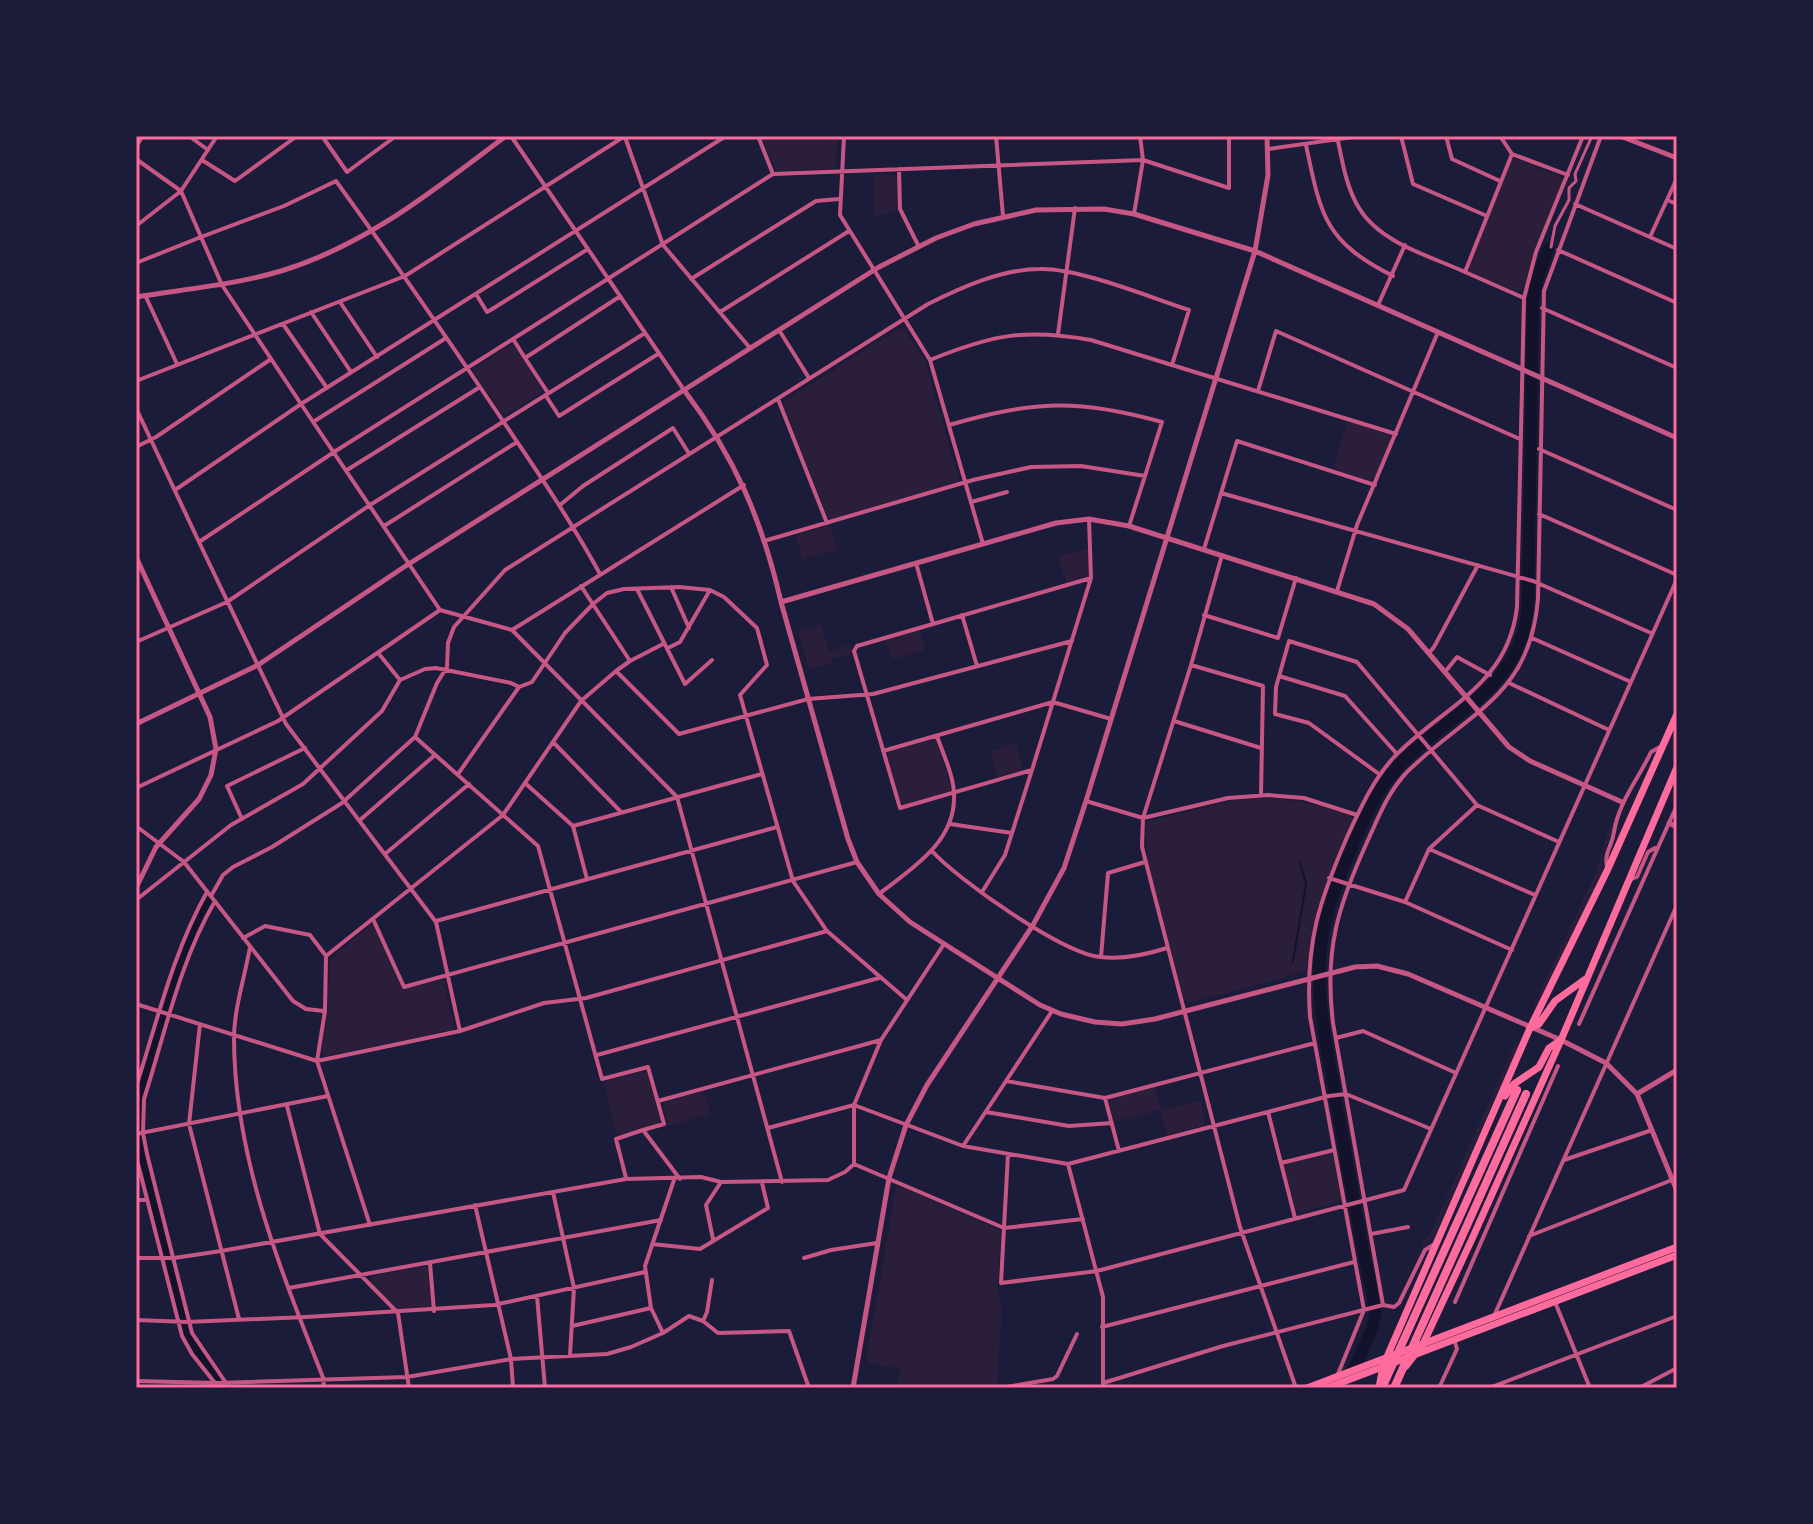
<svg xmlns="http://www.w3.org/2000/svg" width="1813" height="1524" viewBox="0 0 1813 1524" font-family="Ubuntu,sans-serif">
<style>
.green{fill:#2a1e3b}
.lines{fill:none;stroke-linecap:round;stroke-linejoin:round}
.stream{stroke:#12122b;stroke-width:2}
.river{stroke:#12122b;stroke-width:12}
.pedestrian{stroke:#c65784;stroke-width:3}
.minor{stroke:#c65784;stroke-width:4}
.tertiary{stroke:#c65784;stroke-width:5}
.primary{stroke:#ff6b9d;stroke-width:7}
.trunk{stroke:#ff6b9d;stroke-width:7}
.motorway{stroke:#ff6b9d;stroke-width:8}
.neatline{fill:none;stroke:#ff6b9d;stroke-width:3}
</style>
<rect width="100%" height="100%" fill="#1b1b3a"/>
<!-- green -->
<path class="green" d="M761,136H838L836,166L833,169L777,171Z
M1516,158L1564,179L1535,250L1524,288L1517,292L1471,272L1469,268L1512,160Z
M873,175H894L897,178L898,210L874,216Z
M900,328H903L925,361L959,480L958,483L832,519L828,518L783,404L784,401Z
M510,345H514L542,389V392L507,414H502L474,373V368Z
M1351,422L1389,434L1392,438L1374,478L1368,480L1336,470L1334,465L1346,424Z
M830,525L838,550L802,560L796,535Z
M1088,548L1089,573L1086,576L1066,582L1058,556Z
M821,624L829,651L850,645L853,653L832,659V663L809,670L798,631Z
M920,630L925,650L891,660L885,639Z
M934,739L937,741L951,788L950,791L904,805L901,802L887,756L889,752Z
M1016,743L1023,770L998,778L990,751Z
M1260,798C1292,799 1321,805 1351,815L1353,821C1328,873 1312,913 1307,971L1190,1003L1184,999L1147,860L1146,822L1231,801Z
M1612,820V833L1602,857L1603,871L1535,1009L1532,1008L1596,872C1601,855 1606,837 1612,820Z
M371,924L376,925L403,989L444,980L454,1027L452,1030L326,1056L321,1052L328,1010L329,960Z
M1516,1041L1520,1043L1432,1241L1423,1247L1410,1272L1423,1242L1431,1232Z
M643,1071L647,1073L660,1119L658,1124L619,1134L615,1131L605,1084L607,1081Z
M1155,1087L1161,1110L1201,1100L1205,1125L1167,1136L1160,1110L1114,1122L1109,1102L1112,1098Z
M704,1091L711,1114L667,1126L663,1103Z
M1328,1152L1333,1154L1341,1198L1338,1202L1299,1212L1296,1210L1284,1167L1287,1163Z
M896,1185L998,1229L1001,1233L998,1286L1002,1307L997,1388H897L900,1369L866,1362Z
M426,1266L429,1268L432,1305L430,1308L398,1309L371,1282L373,1276Z"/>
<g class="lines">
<!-- stream -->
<path class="stream" d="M1293,961L1306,884L1300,862"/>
<!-- river -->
<path class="river" d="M208,902C187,940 175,982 162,1024C151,1061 134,1098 138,1138L188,1335L223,1388
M1344,1388C1351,1373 1375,1329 1375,1315C1374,1294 1367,1271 1363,1250C1353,1196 1343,1142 1334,1088C1324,1032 1311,976 1326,920C1335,883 1367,805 1390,776C1440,714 1524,694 1528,601L1533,302L1536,283L1548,249"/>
<!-- pedestrian -->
<path class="pedestrian" d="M1551,247L1555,226L1569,200V188L1576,181L1575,174L1592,136"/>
<!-- minor -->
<path class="minor" d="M189,136L208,150
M322,136L347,172L396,136
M511,136L684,390
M726,136L301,404L440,610L512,630L677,797L782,1182
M844,136L840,215L930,360L983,544
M996,136L1003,216
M1337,136C1342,160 1346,187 1359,208C1380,243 1430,256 1465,272
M1401,136L1413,184L1487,216
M1446,136L1452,159L1500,181
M1500,136L1512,154L1568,175
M625,137L663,245L750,348
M1306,145C1321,216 1324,241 1393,276
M1268,149L1360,136
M1512,154L1465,272L1524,298
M136,159L181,191L201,237L136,263
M202,160L235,181L297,136
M899,169L900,209L918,245
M773,174L1143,160L1229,188V136
M1667,200L1677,204
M1575,204L1677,249
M1134,214L1143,160L1140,136
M136,226L181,191L217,136
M1650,237L1677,178
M1558,250L1677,303
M691,279L816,201L839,199
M476,294L487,312L489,311L588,249
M145,295L177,364
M340,302L377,357
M1378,305L1405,245
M1542,308L1677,368
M311,312L351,372
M720,312L849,231
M283,324L327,388
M779,330L809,378
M1058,334L1075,208
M513,339L773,174L758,136
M525,358L548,393
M930,360C991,335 1025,328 1091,340L1396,434
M136,381L405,276L625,136
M1258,391L1276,331L1520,439
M546,396L559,416L658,354
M778,399L827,523
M136,408L199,542
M313,422L446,338
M949,425C1034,401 1076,398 1162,422L1145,476
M136,447L156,437L271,359
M1539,449L1677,510
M347,470L480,387
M175,490L301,404L222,285L201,237L284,206L336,181C386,250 434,319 482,390C523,451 565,510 600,574
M1221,493L1533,581L1651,633
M971,502L1007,492
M560,505L583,486L673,428L688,452
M1539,514L1677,575
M384,526L517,442
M764,541L973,480L1031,467L1081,466L1145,476L1129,526
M1204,549L1237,441L1375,485
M1222,555L1191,665L1143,818L1142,847L1240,1227L1296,1388
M916,563L933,624L1091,578L1089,519
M581,586L630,661L616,671L679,734L808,699L873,694L1072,641
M671,587L689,628
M637,589L685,684L712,660
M1337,591L1357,525L1438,332
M962,615L977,666
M1204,615L1278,638L1296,578
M933,624L857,646L854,651L900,808L1032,770L1091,578
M512,630L744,485
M1532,638L1631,682
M136,642L227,602L370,505L645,333
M668,648L680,642L710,590
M1429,653L1434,647L1478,565
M379,654L400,680
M630,661L663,644
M1191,665L1263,686L1261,795
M1445,672L1457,657L1490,675
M1279,676L1345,696L1397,754
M1509,683L1609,730
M1174,721L1261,748
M415,737L538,846L602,1079L648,1067L664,1124L643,1130L680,1179
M553,742L621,812
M883,751L1053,702L1111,719
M458,774L519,687L532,682L565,633L593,604L607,593L624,589L679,587L710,590L724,597L757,628L767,665L740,695L793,881L827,931L907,1000
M1379,774L1309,723L1275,714L1276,687L1289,641L1357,662L1477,805L1559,842
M525,783L573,826
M136,788L278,721L440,610
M1086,801L1143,818L1228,798L1268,795L1304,798L1357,815
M242,819L227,786L305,748
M360,820L435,755
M950,824L1012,833
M136,826L184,862L293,1001L306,1009L324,1011
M1429,849L1535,895
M932,851C958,880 1062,953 1100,957C1123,960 1145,955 1167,948
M385,854L469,784
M1607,868C1604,850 1612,848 1614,832C1619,801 1638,780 1651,752L1660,747
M1329,878L1405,902L1512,950
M587,879L573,826L762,774
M1629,880L1637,877L1648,852L1655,848
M982,892L1005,855L1032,770
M879,894C911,869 956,842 954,795C954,776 943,754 937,736
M211,896L223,875L233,867L272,847L342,803L415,737L437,683L447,667L448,643L454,627L505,570L928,304C962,287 1002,269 1040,269C1079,268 1149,297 1189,310L1172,365
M136,900L231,825L303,784L382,711L400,680L425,669L436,668L511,683L519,687
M215,901C180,961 165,1033 144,1099L143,1133L147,1154L192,1333L226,1383
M1405,902L1429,849L1477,805
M373,919L404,987L857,862
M436,921L777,827
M243,938L265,926L310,935L326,956
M250,947C245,976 234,1009 234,1038C234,1157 281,1271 324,1380L323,1388
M1101,957L1108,873L1145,862
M136,1004L317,1061L460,1031L544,1003L586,998L827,931
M1052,1011L1006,1081L1105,1098L1315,1043
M200,1024L189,1124L239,1319
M1579,1024L1677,805
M460,1031L436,922L286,724L199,542L334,452L513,339L525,358L619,297
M1336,1038L1363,1031L1456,1073
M597,1055L879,978
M136,1087C157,1022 173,952 207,892
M1105,1098L1119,1151
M658,1101L881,1040
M287,1106L320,1234L398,1313L409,1388
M986,1112L1069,1126L1112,1123
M1268,1112L1295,1218
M768,1128L854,1105L963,1146L1068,1164L1329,1096L1346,1094L1431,1129
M136,1134L328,1096
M963,1146L1006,1081
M1008,1154L1001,1283L1097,1271L1404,1190L1677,579
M136,1156L182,1336L192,1354L215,1383
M1564,1160L1652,1130
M1281,1163L1334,1150
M854,1164V1105L881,1040L944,944
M1068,1164L1103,1297V1388
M626,1178L616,1139L643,1130
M553,1192L574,1288L570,1355
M136,1200H147
M475,1205L511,1359L513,1388
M370,1225L317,1061L325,1011L326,956L503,815L581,701L616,671
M1371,1234L1408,1227
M1529,1236L1677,1178
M713,1239L706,1205L721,1182
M652,1244L700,1249L768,1208L762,1183
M136,1258H174L221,1251L626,1179L701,1177L721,1182L828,1180L845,1172L854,1164L1004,1228L1083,1219
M804,1258L831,1250L877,1243
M430,1263L434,1311
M289,1288L661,1220
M537,1296L545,1388
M1455,1302L1558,1066
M1555,1302L1590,1388
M1383,1305L1333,1023C1324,949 1338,906 1368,840C1379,816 1388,792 1407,772C1468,712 1530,697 1538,599L1544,291L1601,136
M1494,1316L1677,905
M136,1320L187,1322L306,1317L494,1305L645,1272
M703,1321L707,1312L712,1280
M572,1326L651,1308
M1102,1327L1354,1262
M663,1333L689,1316L703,1321L718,1333L789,1331L809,1388
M1338,1374L1364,1310L1310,1017C1305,943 1319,901 1348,835C1361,807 1373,780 1394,757C1443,706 1508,686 1517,607L1524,298L1536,252L1583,136
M136,1381L216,1383L407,1377L511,1359L607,1354L631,1347L663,1333L651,1308L645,1266L674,1180
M1103,1383L1223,1346L1383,1305L1394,1307L1399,1303L1425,1250L1433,1245
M993,1387V1388
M1000,1388L1053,1379L1057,1376L1077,1334
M1439,1388L1457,1349L1454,1339
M1489,1388L1677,1316
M1639,1388L1677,1368"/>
<!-- tertiary -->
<path class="tertiary" d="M1620,136L1677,158
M136,146L142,136
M136,297C185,289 234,285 281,271C367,245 435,189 506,136
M136,557L210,717L216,749L211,775L199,799L156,847L136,888
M781,602L848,839L857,862L879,894L910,922L1040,1005L1061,1014L1095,1022L1122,1024L1155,1019L1355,967L1377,966L1408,974L1561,1040L1606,1063L1637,1094L1677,1191
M136,724L258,665L404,567L684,390
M1622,802L1530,761L1509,747L1408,629L1374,604L1129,526L1089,519L1056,523L781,602C762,520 735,457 684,390L879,267L936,238L974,224L1036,210L1104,209L1134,214L1255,251L1677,438
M1669,823L1677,827
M1637,1094L1677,1070
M853,1388L889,1178L906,1125L927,1085L1033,925L1064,868L1086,801L1255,251L1268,175L1267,136"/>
<!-- primary -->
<path class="primary" d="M1307,1388L1677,1247
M1327,1388L1677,1255"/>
<!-- trunk -->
<path class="trunk" d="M1530,1028L1539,1024L1555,1001L1584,980
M1505,1096L1514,1084L1539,1067L1549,1048L1559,1041
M1406,1366L1423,1344L1472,1239L1561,1040L1677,767
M1379,1388L1383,1366L1530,1028L1607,871L1677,714"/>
<!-- motorway -->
<path class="motorway" d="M1382,1388L1517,1090
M1394,1388L1526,1094"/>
</g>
<!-- border -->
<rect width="1813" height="1524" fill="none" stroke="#1b1b3a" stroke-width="276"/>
<rect x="138" y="138" width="1537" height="1248" class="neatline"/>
</svg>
